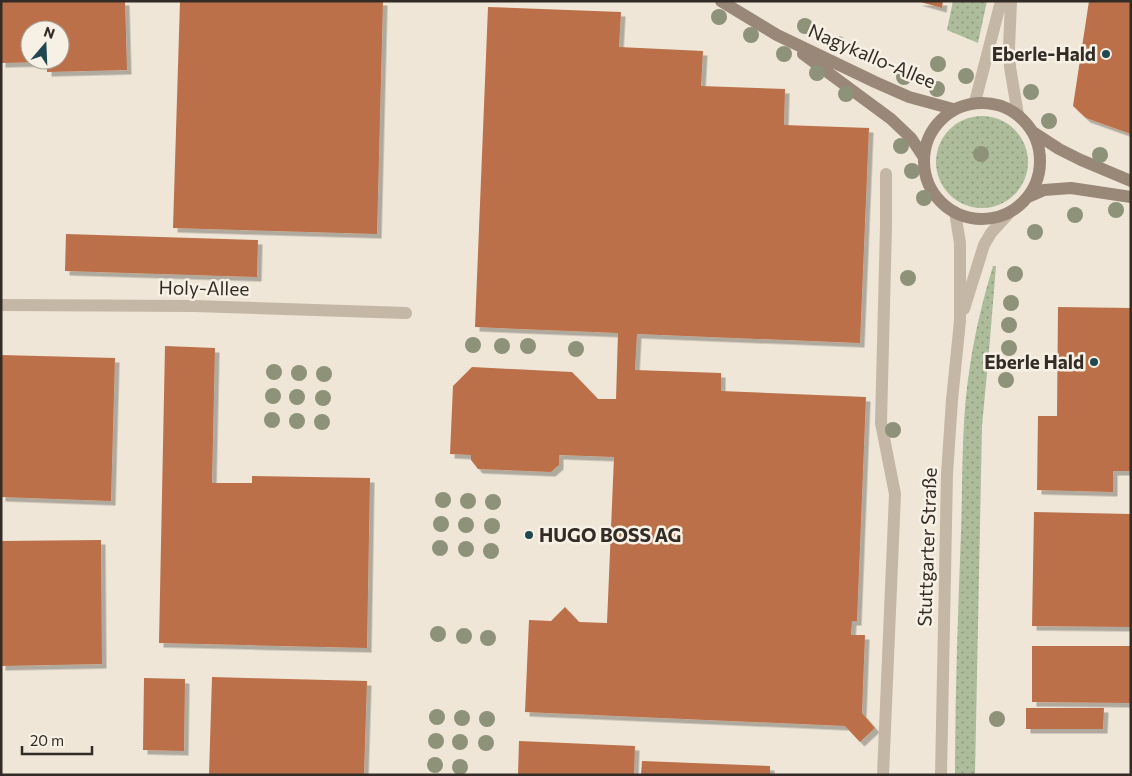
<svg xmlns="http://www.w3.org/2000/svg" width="1132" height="776" viewBox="0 0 1132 776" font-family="Commissioner,sans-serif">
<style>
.grass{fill:url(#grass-dots)}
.building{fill:#bc7048;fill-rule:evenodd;filter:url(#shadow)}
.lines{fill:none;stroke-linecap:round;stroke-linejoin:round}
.service{stroke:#c5b7a5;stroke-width:12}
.minor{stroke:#c5b7a5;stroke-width:12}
.tertiary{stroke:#c5b7a5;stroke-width:12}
.secondary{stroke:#998777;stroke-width:12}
.tree{fill:#8e9279}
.poi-dot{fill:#1f4850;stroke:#f7f0e4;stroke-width:2}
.labels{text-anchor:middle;stroke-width:5;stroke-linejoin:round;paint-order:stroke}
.poi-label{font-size:19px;font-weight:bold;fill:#322b26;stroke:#f7f0e4;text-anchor:end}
.street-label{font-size:19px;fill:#322b26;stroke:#f7f0e4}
</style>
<defs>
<pattern id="grass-dots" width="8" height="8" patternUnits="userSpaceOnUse" patternTransform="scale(1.25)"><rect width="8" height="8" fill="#adbc9a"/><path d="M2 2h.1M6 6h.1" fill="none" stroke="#8d997d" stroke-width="1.8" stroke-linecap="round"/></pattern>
<filter id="shadow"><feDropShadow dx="4.5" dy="4.5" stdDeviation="0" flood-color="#0004"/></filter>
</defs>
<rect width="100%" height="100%" fill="#efe6d8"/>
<!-- grass -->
<path class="grass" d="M953,1H987L978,43L947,30Z
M936 162a46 46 0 1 1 92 0a46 46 0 1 1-92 0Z
M993,266H996L989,351L982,426L975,775H955C955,694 958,613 961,532C963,477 961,420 970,366C975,332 983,299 993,266Z"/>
<!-- building -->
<path class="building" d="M1,1H125L127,70L47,72V62L1,63ZM30,30H60V60H30Z
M180,1H383L377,234L173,228Z
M917,1H943L942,8Z
M1089,1L1131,2V134L1086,118L1073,106Z
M488,7L621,12L619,47L703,51L701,86L785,89L784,125L869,128L860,343L637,334L635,370L721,373V391L866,397L857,621H852L851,635H865L862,713L875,728L860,742L845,726L525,712L529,620L551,621L565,607L579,622L607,623L614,457L559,455V465L551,472L478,469L471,460V455L450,454L453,386L472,367L572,372L598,399H616L618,333L475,327Z
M66,234L258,240L257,277L65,271Z
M1058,307L1131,308V471H1113V492L1037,490L1038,416H1057Z
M165,346L215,348L212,483H252V476L370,478L367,648L159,643Z
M1,355L115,358L111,501L1,497Z
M1034,512L1131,514V627L1032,626Z
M101,540L102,664L1,666V541Z
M1032,646H1131V703L1032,702Z
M212,677L367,681L364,775H209Z
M144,678L185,679L184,751L143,750Z
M1026,708H1104L1103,729H1026Z
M519,741L635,746L634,775H518Z
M642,761L770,766V775H641Z"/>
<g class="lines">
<!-- service -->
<path class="service" d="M883,775L895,494L881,423L886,226V174"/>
<!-- minor -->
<path class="minor" d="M1,305L194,306L406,313"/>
<!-- tertiary -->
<path class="tertiary" d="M1011,1L1009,48L1010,67L1018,115
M975,102L1001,1
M964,309L984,245L991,233L1010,212
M941,775L947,474L952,400L960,321V243L955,212"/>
<!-- secondary -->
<path class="secondary" d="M721,1L777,35L875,82L909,97L953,109
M803,54L891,119L911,138L923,156
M924 161a58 58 0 1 1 116 0a58 58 0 1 1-116 0Z
M1033,132L1059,149L1081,160L1131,181
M1028,197L1044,190L1071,188L1131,197"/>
</g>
<!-- trees -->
<g class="tree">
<circle cx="719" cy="17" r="8"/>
<circle cx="805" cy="26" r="8"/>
<circle cx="751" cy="35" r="8"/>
<circle cx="838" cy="44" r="8"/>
<circle cx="784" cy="54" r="8"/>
<circle cx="938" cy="64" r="8"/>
<circle cx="817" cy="73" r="8"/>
<circle cx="966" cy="76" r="8"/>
<circle cx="904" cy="77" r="8"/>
<circle cx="937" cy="89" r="8"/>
<circle cx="1031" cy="92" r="8"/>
<circle cx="846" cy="94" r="8"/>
<circle cx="1049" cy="121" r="8"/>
<circle cx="901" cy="146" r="8"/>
<circle cx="981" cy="154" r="8"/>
<circle cx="1100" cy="155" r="8"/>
<circle cx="912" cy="171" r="8"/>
<circle cx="924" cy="198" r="8"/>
<circle cx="1116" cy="210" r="8"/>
<circle cx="1075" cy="215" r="8"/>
<circle cx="1035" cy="232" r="8"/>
<circle cx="1015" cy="274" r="8"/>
<circle cx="908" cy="278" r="8"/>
<circle cx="1011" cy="303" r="8"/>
<circle cx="1009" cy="325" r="8"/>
<circle cx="473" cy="345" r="8"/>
<circle cx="502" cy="346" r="8"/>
<circle cx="528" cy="346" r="8"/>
<circle cx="1009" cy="348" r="8"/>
<circle cx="576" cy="349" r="8"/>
<circle cx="274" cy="372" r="8"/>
<circle cx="299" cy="373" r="8"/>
<circle cx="324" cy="374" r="8"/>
<circle cx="1006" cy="380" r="8"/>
<circle cx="273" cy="396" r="8"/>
<circle cx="297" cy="397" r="8"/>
<circle cx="323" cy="398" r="8"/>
<circle cx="272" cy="420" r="8"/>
<circle cx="297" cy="421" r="8"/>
<circle cx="322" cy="422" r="8"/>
<circle cx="893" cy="430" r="8"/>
<circle cx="443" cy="500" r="8"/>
<circle cx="468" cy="501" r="8"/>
<circle cx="493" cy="502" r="8"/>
<circle cx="441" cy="524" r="8"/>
<circle cx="466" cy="525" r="8"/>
<circle cx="492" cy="526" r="8"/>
<circle cx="440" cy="548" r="8"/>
<circle cx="466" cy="549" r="8"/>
<circle cx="491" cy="551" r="8"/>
<circle cx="438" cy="634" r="8"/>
<circle cx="464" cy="636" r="8"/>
<circle cx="488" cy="638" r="8"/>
<circle cx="437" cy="717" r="8"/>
<circle cx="462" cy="718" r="8"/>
<circle cx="487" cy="719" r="8"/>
<circle cx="997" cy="719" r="8"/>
<circle cx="436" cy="741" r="8"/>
<circle cx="460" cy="742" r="8"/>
<circle cx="486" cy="743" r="8"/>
<circle cx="435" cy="765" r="8"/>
<circle cx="460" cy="767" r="8"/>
</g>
<!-- markers -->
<g class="poi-dot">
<circle cx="1106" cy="54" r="5"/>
<circle cx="1094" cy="362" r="5"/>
<circle cx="529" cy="535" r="5"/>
</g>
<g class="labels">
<!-- poi labels -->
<g class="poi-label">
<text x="1096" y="61">Eberle-Hald</text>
<text x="1084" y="369">Eberle Hald</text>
<text x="539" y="542" text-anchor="start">HUGO BOSS AG</text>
</g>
<!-- street labels -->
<g class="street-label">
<text transform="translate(872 56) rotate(23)" y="7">Nagykallo-Allee</text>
<text transform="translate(204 288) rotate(1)" y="7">Holy-Allee</text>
<text transform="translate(927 547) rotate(-88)" y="7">Stuttgarter Straße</text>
</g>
</g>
<!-- border -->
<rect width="1132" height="776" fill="none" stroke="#322b26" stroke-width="5"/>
<!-- north arrow -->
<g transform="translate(45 45) rotate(19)"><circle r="24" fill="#f7f0e4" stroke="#a8a198"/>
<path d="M0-4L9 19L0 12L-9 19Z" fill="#1f4850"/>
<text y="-8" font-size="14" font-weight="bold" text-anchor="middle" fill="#322b26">N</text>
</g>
<!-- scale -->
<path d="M22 746v8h70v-8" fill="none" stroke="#322b26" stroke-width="2.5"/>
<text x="30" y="746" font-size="15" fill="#322b26" stroke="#f7f0e4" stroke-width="4" paint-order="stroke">20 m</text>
</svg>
